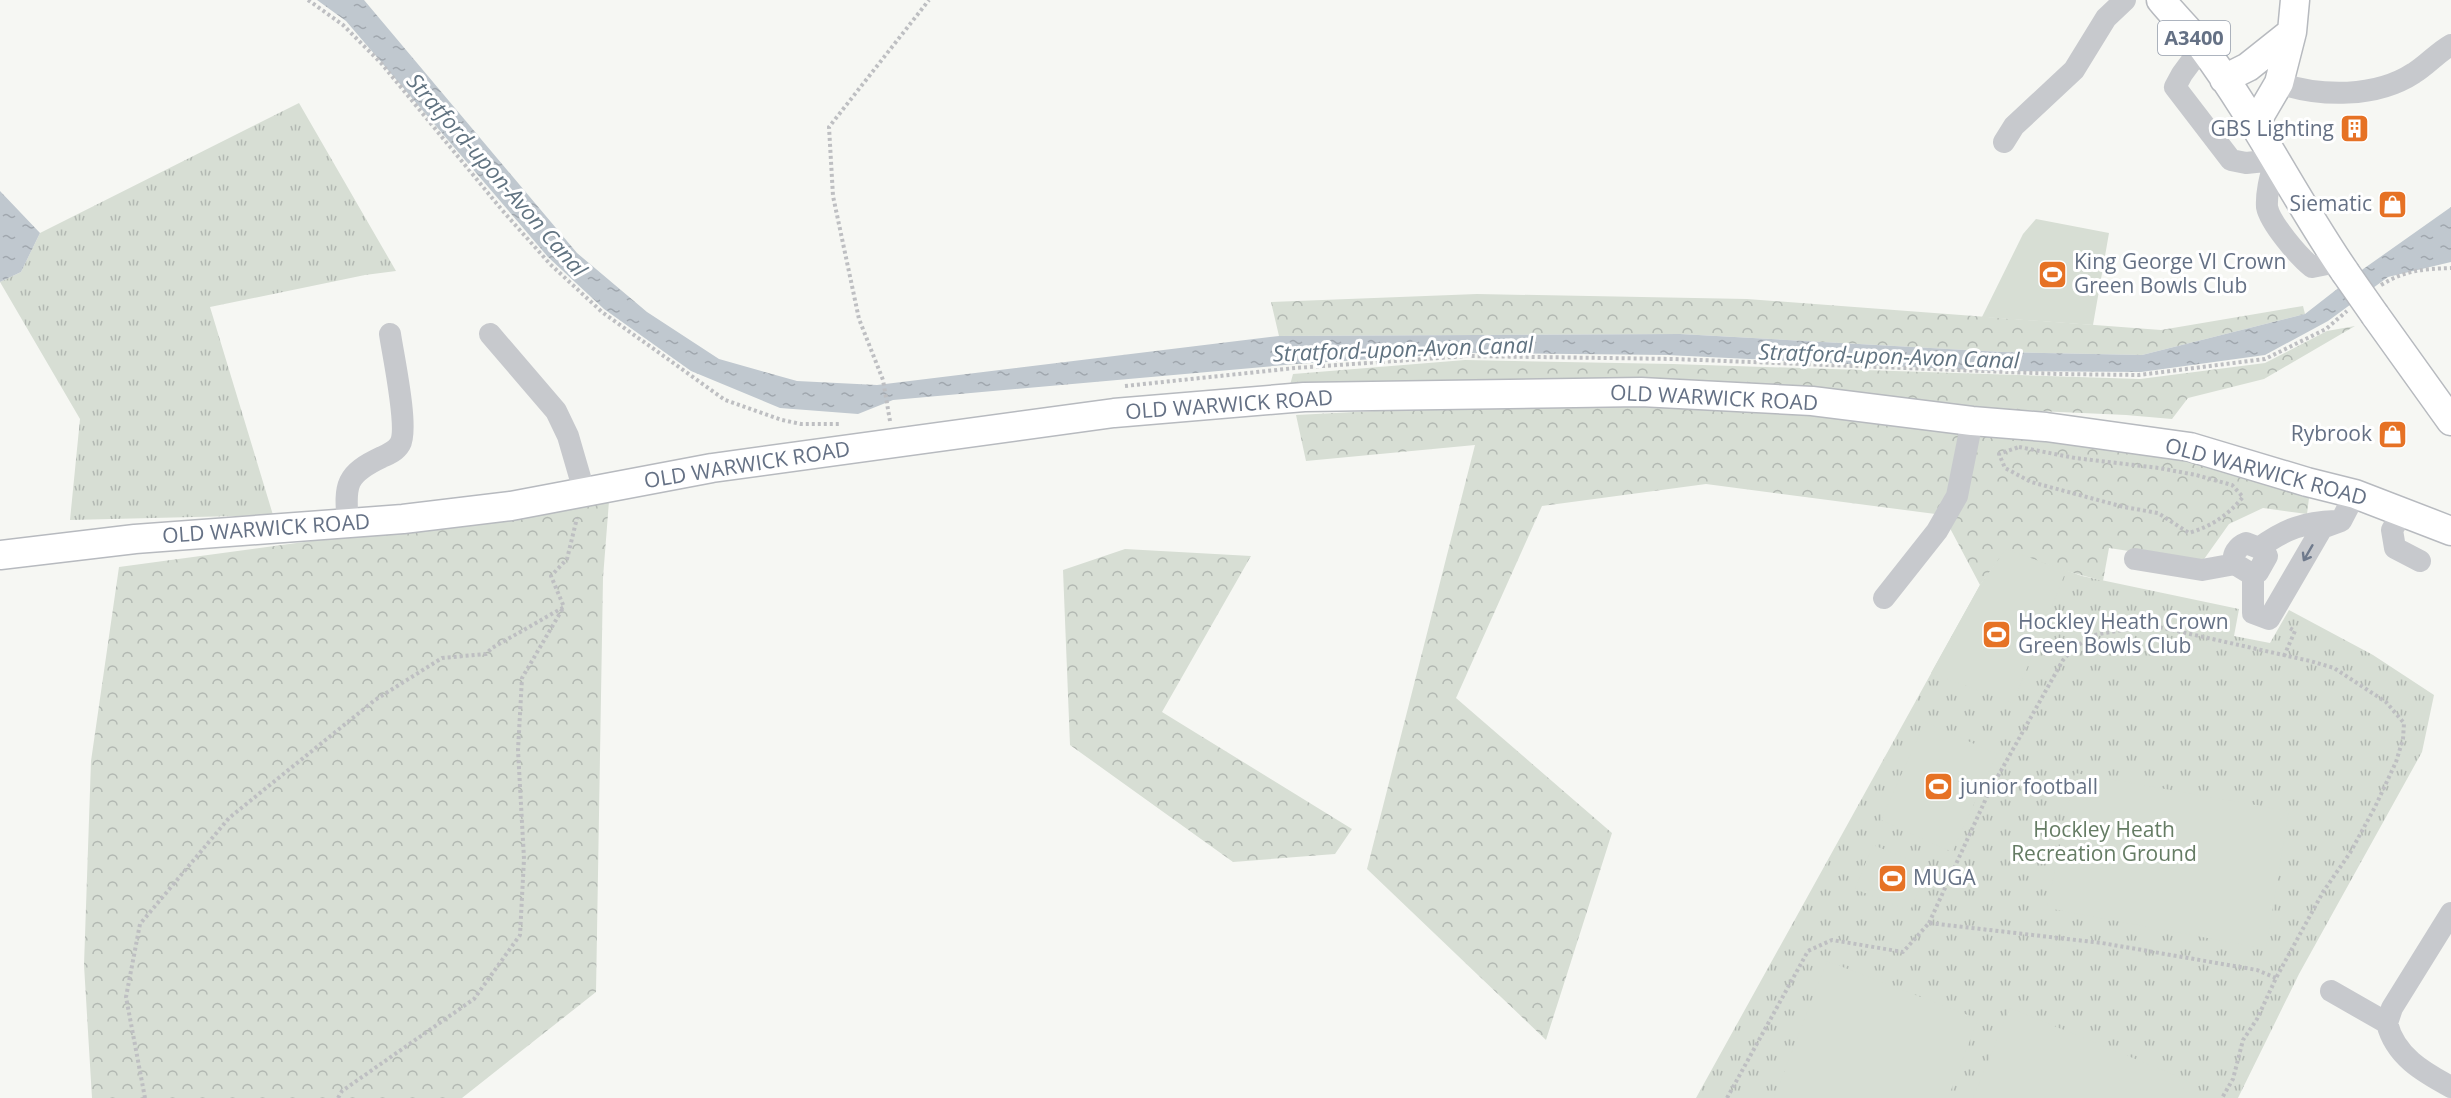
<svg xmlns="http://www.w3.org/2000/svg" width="2451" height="1098" viewBox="0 0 2451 1098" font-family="'Open Sans',sans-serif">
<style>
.grass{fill:url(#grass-tufts)}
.forest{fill:url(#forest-crowns)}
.pitch{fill:#d7ded4}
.water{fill:url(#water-ripples)}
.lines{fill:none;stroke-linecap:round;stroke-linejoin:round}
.major-casing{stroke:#b7babf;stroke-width:31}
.path{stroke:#bebfc2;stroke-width:4;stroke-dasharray:3 3;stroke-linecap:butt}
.minor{stroke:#c7c9cd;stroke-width:22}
.major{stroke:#fff;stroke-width:28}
.major-bridge-casing{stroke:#b7babf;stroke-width:31;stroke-linecap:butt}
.major-bridge{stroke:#fff;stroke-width:28}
.oneway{stroke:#6f7a8c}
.labels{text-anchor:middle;stroke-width:6;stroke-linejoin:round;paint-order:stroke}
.shield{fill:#fff;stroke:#939caa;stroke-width:1.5}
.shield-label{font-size:20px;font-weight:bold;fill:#657185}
.poi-label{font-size:21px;fill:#657185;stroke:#fff;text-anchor:start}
.street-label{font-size:21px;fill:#657185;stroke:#fff}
.park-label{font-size:21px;fill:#657c64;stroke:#fff}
.water-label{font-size:22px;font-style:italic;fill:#617381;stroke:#fff}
</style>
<defs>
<pattern id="grass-tufts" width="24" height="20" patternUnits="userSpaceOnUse" patternTransform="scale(1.5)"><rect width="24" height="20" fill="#d7ded4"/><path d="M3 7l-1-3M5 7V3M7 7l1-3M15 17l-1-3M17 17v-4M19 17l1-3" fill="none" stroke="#b2b8b2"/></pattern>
<pattern id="forest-crowns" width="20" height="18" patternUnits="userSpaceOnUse" patternTransform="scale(1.5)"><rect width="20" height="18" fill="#d7ded4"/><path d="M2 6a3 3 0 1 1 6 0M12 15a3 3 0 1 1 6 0" fill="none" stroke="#b2b8b2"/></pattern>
<pattern id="water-ripples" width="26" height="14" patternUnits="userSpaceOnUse" patternTransform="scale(1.5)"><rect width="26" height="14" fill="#c0c8cf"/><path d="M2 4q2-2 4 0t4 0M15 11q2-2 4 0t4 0" fill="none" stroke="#a0a7ae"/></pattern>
</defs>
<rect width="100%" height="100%" fill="#f6f7f3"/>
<!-- grass -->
<path class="grass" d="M299,103L396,271L365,275L210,307L273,515L70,520L80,419L0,282L21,272L40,233Z
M2006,549L2082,576L2239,609L2234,636L2270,643L2289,610L2373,655L2434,695L2422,752L2299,974L2238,1098H1696L1980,585Z"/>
<!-- forest -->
<path class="forest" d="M1477,294L1747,299L2161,330L2303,306L2305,314L2142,355L2002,352L1680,334L1279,336L1271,302Z
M2355,326L2264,379L2188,398L2172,419L2126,415L1929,406L1290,385L1293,374L1465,360L1673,364L2140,379L2265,363L2327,331Z
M1513,404L1813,406L2131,448L2310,490L2307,514L2263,508L2229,524L2202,562L2109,548L2103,581L2066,571L2006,550L1980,585L1943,515L1706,484L1542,506L1456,698L1612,833L1546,1040L1367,869L1475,445L1306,461L1296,415Z
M609,501L603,578L596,992L462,1098H92L84,965L91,761L119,567Z
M1125,549L1251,556L1162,712L1352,829L1335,854L1233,862L1070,745L1063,570Z"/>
<!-- pitch -->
<path class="pitch" d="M2036,219L2109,233L2093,325L1982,317L2023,234Z
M2006,549L2066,571L2013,703L1931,673L1980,585Z
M1925,722L1997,754L1952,852L1881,820Z
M2075,773L2289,811L2266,949L2047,908Z
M1873,845L1928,867L1910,911L1855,889Z
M1827,961L1978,1019L1948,1098H1774Z
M2010,1008L2187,1080L2179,1098H1973Z"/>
<!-- water -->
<path class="water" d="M317,0H364L577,253L647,312L719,359L797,381L877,385L1279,336L1680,334L2002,352L2142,355L2305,314L2359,272L2451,207V262L2388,277L2328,321L2265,355L2141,372L1992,371L1667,355L1467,353L1296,364L893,400L858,414L780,408L691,371L604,309L548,257L346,21Z
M0,191L40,233L21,272L0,282Z"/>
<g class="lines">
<defs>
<path id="major" d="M2161,0C2174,16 2190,31 2203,48C2256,119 2295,199 2345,272
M2224,79L2248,67L2292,32
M2255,124L2279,83L2292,32L2295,0
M2375,315L2451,421
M0,555L135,539L403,519L511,506L712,468L1114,413L1304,397L1641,392L1812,401L1972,421L2046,427L2190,447L2307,482L2355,494L2451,531"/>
</defs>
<!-- major casing -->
<use href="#major" class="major-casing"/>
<!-- path -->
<path class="path" d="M308,0L343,25L381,63L502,210L550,264L602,312L725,400L782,420L801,424H841
M2381,285C2406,270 2423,269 2451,268
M1125,386L1295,368L1467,356L1674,359L2059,374L2139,375L2265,359L2326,329L2347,311
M890,421L883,380L859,319L833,196L829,127L929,0
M2019,447L2075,458L2159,468L2196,475L2232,485L2243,497C2228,515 2212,526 2189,533L2158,513L2124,507L2031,482L2005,468L1999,454Z
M2284,656L2295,631L2288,627
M1929,923L1989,792L2063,660L2074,648L2094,635L2123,630L2159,627L2310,661L2334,668L2386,702L2404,723L2403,739L2396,762L2375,807L2350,853L2323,892L2276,978L2257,1019L2243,1040L2233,1079L2222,1098
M145,1098L126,997L140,924L229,818L375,700L442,658L486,654L492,648L564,607L551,576L567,559L577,518
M338,1098L342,1091L474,999L520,935L524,859L518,750L522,678L563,608
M1727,1098L1808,951L1832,940L1903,952L1929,923L2102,943L2257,970L2276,978"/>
<!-- minor -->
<path class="minor" d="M2202,47L2182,74L2175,87L2231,160L2246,163L2275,160C2271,175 2266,191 2267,207C2270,223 2299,257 2312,267L2337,262
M2279,83C2320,97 2376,98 2414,73C2427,65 2437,53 2451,45
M2004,142L2014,126L2074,70L2106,18L2125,0
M490,334L556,411L568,436L584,491
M2403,511L2392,530L2395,548L2420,561
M348,523C344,484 346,474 382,457C389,454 396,451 400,444C409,429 393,355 390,334
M2246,543L2259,548L2267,556L2258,572L2253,575L2235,564C2231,555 2238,546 2246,543Z
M2259,548C2285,529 2304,522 2336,521
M2135,559L2202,570L2235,564
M2253,575V613L2269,619L2322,528L2341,521L2355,494
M1884,598L1937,531L1957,496L1972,421
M2331,991L2387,1023C2395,1056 2423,1072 2451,1087
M2387,1023L2392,1008L2451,913"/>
<!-- major -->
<use href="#major" class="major"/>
<defs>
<path id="major-bridge" d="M2345,272L2375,315"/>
</defs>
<!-- major-bridge casing -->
<use href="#major-bridge" class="major-bridge-casing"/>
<!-- major-bridge -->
<use href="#major-bridge" class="major-bridge"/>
</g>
<!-- one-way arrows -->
<defs><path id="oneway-shaft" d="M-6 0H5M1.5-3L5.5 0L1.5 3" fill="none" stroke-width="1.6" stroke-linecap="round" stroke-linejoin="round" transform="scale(1.5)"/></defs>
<use class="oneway" href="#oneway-shaft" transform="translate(2308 553) rotate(120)"/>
<!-- icons -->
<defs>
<symbol id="building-square" viewBox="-11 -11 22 22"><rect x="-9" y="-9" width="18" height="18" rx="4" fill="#e67225" stroke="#fff"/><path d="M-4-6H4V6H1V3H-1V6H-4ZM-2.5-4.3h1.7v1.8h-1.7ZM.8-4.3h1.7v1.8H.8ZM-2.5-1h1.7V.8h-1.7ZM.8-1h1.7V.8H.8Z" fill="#fff"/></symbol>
<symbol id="shop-square" viewBox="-11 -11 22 22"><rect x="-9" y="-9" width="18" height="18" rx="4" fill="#e67225" stroke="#fff"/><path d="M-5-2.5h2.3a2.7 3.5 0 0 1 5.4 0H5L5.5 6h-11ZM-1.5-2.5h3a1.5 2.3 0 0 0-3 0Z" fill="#fff"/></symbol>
<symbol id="stadium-square" viewBox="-11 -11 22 22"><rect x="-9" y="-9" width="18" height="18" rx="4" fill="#e67225" stroke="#fff"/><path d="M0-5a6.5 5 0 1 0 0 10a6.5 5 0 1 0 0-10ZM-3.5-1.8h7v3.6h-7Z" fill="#fff"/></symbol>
</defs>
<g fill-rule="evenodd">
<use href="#building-square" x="2338" y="112" width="33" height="33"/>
<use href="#shop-square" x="2376" y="188" width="33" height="33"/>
<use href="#stadium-square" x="2036" y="258" width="33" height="33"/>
<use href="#shop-square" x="2376" y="418" width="33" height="33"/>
<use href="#stadium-square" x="1980" y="618" width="33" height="33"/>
<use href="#stadium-square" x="1922" y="770" width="33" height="33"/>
<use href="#stadium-square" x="1876" y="862" width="33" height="33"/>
</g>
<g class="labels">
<!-- shield labels -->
<rect class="shield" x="2158" y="21" width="72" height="34" rx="4.5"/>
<g class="shield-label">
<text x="2194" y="45">A3400</text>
</g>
<!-- poi labels -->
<g class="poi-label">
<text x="2334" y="136" text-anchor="end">GBS Lighting</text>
<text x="2372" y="211" text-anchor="end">Siematic</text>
<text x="2074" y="269">King George VI Crown<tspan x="2074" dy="24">Green Bowls Club</tspan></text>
<text x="2372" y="441" text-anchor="end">Rybrook</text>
<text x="2018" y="629">Hockley Heath Crown<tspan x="2018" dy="24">Green Bowls Club</tspan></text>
<text x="1960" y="794">junior football</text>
<text x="1913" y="885">MUGA</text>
</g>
<!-- street labels -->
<g class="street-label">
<text transform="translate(1714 398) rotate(3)" y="7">OLD WARWICK ROAD</text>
<text transform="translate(1229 405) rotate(-4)" y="7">OLD WARWICK ROAD</text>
<text transform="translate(747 465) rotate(-9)" y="7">OLD WARWICK ROAD</text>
<text transform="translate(2266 472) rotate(15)" y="7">OLD WARWICK ROAD</text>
<text transform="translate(266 529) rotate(-4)" y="7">OLD WARWICK ROAD</text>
</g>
<!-- park labels -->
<g class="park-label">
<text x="2104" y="837">Hockley Heath<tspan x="2104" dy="24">Recreation Ground</tspan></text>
</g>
<!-- water labels -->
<g class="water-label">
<text transform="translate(497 175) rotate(49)" y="8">Stratford-upon-Avon Canal</text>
<text transform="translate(1403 349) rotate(-2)" y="8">Stratford-upon-Avon Canal</text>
<text transform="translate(1889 356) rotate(2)" y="8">Stratford-upon-Avon Canal</text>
</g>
</g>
</svg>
